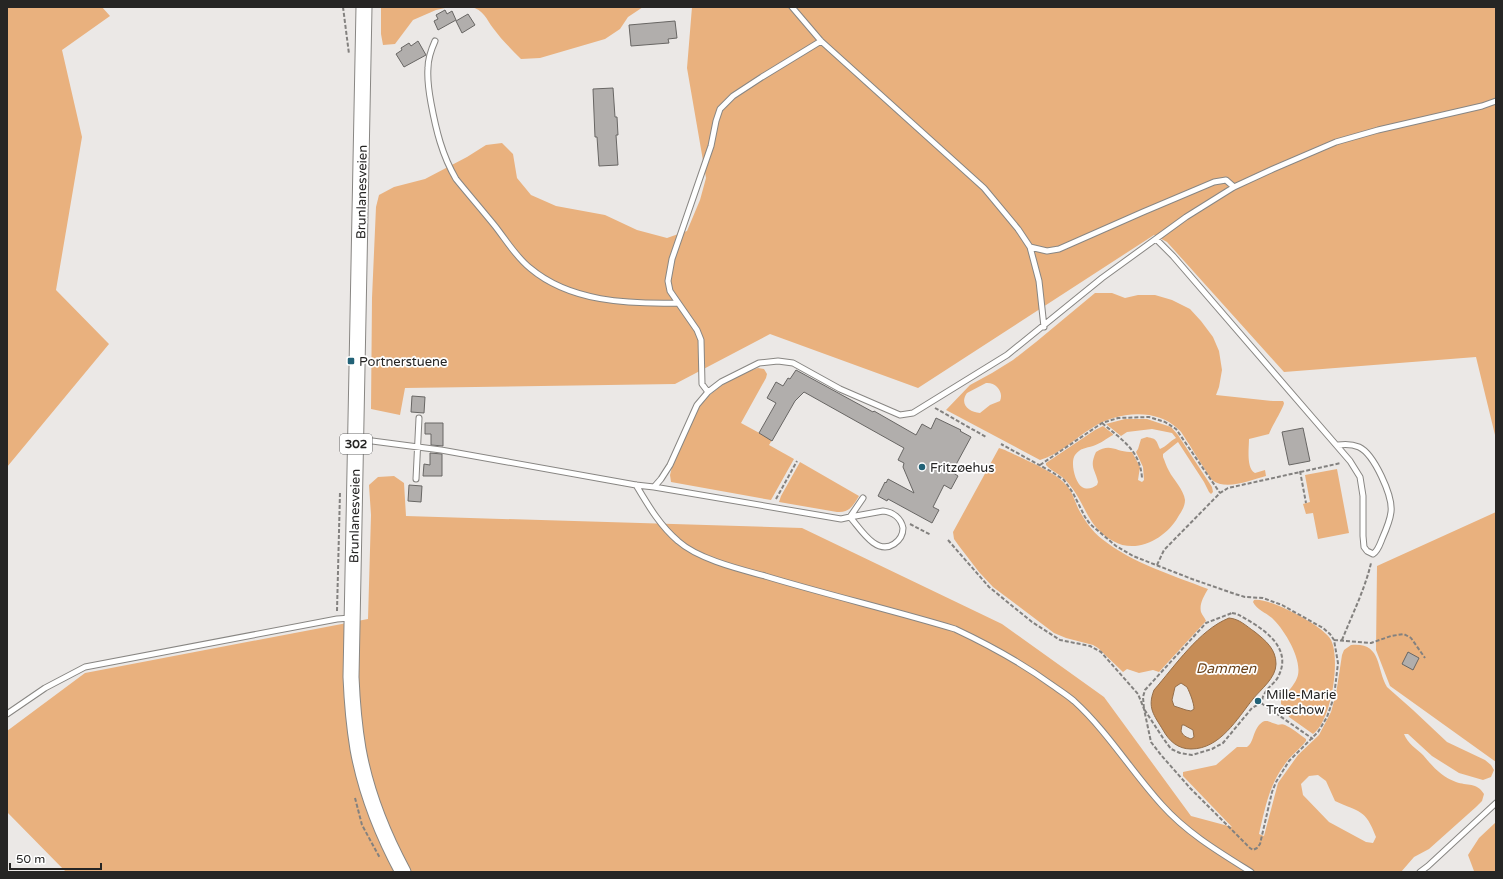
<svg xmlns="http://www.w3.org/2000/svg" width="1503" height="879" viewBox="0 0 1503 879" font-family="'Varela Round',sans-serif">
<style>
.green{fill:#e9b17e;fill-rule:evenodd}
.water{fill:#c68d57;stroke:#966e48;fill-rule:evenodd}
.building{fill:#b1aeac;stroke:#686664}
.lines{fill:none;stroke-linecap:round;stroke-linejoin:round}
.lane-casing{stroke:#888683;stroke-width:7}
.primary-casing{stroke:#888683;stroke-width:17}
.path{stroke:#83817f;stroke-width:2;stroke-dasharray:4 2;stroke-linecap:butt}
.lane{stroke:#fff;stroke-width:5}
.primary{stroke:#fff;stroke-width:15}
.poi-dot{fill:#226277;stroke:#fff;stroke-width:1.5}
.labels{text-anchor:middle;stroke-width:3.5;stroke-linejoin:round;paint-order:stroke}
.shield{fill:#fff;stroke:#676666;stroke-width:1}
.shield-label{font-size:12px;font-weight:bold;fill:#262524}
.street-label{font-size:13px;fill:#262524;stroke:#fff}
.poi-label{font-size:13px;fill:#262524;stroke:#fff;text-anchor:start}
.water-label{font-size:14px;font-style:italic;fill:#6d451d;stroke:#fff}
</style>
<rect width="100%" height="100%" fill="#ebe8e6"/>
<!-- green -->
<path class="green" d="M7,7H102L110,16L62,50L82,137L56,290L109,344L7,467Z
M381,7H449L436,10L413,20L395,44L383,45L381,34Z
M471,7H643L628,17L620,29L605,39L540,58L521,59C511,49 501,39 493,28C487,20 483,9 471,7Z
M692,7H1496V439L1476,357L1284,372L1167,242L1154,235L918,388L770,334L675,384L405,388L400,415L371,409L372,298L376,207L379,195L394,187L425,179L467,157L486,145L502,143L513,154L517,178L531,195L556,206L605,215L637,230L667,238L687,231L700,200L706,178L687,68Z
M1095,293H1112L1125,298L1138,295H1155L1172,300L1190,309L1201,321L1213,337L1219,351L1222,370L1219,387L1216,395L1273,401H1283L1284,403C1284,407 1271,428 1269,434L1249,439C1249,448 1246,468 1255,473L1265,470L1266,476C1250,480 1226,491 1212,480C1204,468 1196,456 1189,444C1185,439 1183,433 1178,429C1156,407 1115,412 1092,428C1075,438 1059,455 1040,460L946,410L970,385L992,373L1013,360L1036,342ZM986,383C996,382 1004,392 1000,401L990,405L980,413C969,412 959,404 967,393Z
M758,368L764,369L767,374L766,378L741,423L772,440L769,445L794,459L771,500L671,482L670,475L672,467L698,408C712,389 736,375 758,368Z
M1125,419H1147L1171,427L1178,435L1212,487L1213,492L1211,494L1209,492L1204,482L1178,442L1163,454V457C1165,461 1166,466 1169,471C1173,479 1184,490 1185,500C1185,507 1181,512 1178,517C1166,538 1137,555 1113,541C1087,527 1086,504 1069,484C1063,475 1052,472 1046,465V463L1095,430L1103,426L1113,434V435C1107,438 1100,444 1093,446C1086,448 1080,448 1075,455C1070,462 1075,483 1082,487C1087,490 1093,488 1097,485L1098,482C1095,469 1089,467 1096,452C1111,442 1117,453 1132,452L1140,467L1138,480L1142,482L1144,480L1143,467L1136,452L1138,449L1141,439L1147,437C1158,439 1156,441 1160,449C1167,446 1170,441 1176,438L1172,433L1152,429L1127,432L1121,436L1106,424Z
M999,448L1005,450C1021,458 1057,472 1067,486C1073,493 1075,502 1079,510C1085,521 1092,531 1102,539C1132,563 1172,575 1208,589C1204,596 1199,604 1201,612C1202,615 1205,618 1206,621L1159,672L1153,670L1139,673L1127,669L1123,672L1098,648L1093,645L1066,638L1054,633L993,587L979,572L959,546L954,539L953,532Z
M800,462L859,496C853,506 849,513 837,512L779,502L781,496Z
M1337,469L1349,533L1318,539L1313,513L1306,514L1303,504L1310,502L1305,475Z
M394,476L404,483L406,516L802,528L1002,624L1104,697L1191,816L1232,827L1183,776V772L1216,765L1237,747H1247C1253,743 1253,734 1257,728C1264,718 1267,721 1276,724C1279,726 1281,723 1285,725C1292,728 1299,734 1306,739V741C1300,749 1291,755 1285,764C1269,785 1265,809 1259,834L1264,836L1278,783L1298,755L1319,735L1331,712L1336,694L1342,655L1344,650L1351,645C1382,642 1376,668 1387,687L1413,710L1447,742L1485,760L1491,765L1494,770L1491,777L1483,780L1459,773L1432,756L1408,734H1404C1408,744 1416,748 1423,755C1432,766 1442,777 1456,782C1467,786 1477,782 1484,794L1482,801L1476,807L1429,849L1414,857L1401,872H66L7,812V731L85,673L368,619L371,515L369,485L378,477ZM1318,775L1326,781L1335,801C1360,813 1365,808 1376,837L1373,843L1366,842L1329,822L1303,795L1301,784L1309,776Z
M1496,512V762L1390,686L1376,650L1377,566Z
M1254,600C1269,597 1324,626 1331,640C1341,660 1331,722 1313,734L1289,717L1287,710L1281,704V700C1286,693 1294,686 1297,678C1304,661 1284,629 1272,618C1265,612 1257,610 1253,602Z
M1496,822V872H1468L1474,871L1468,855L1479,838Z"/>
<!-- water -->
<path class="water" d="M1229,618C1240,619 1246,626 1255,632C1266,641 1276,649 1276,664C1276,678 1261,689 1253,699C1237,719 1220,749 1191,749C1178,749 1169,741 1163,730C1154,715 1147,708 1154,690C1175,666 1199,630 1229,618ZM1181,683L1187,687C1190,693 1194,703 1194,709L1191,711L1186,710L1174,706L1172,700L1175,687ZM1182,725H1184L1193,730L1194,737L1191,739C1186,737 1183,736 1181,731Z"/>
<!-- building -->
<path class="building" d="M445,10L447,14L452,11L456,20L438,30L434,21L438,19L436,15Z
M468,14L475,25L462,33L456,21Z
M675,21L677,38L668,39L669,43L631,46L629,25Z
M418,41L426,55L404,67L396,54L402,50L401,48L409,43L411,46Z
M613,88L615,117H617L618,135H616L618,165L599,166L597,137H595L593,89Z
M796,370L873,412L874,411L916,435L922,424L931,429L936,418L961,430L960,431L971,437L952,472L958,476L951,489L944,485L933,507L939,510L932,523L888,499L887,501L878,496L885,482L886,483L888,479L914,493L903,467L904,463L898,460L904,448L804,392L795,401L772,441L759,433L776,403L767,398L776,382L783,386L788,378L790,379Z
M412,396L425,397L424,413L411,412Z
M425,423H443V446L431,445V434H425Z
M1303,428L1310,461L1289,465L1282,432Z
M430,453L442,454V476H423L424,464L430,465Z
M409,485L422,486L421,502L408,501Z
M1408,652L1419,658L1413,670L1402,664Z"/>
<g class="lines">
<defs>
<path id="lane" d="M792,7L821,41L984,188L1018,229L1030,247L1039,281L1044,327
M435,41C431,50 428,59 428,68C427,80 429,92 431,103C436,130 442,155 456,179C469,195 482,210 495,226C506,240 516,257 530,268C570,302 628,304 678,303
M1156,239L1173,256L1350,461L1360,477L1363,496V536L1364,547L1367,551L1373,554C1378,551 1380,544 1382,539C1386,530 1390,521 1391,512C1393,496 1374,454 1359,447C1352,444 1345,444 1338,445
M1030,247L1047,251L1059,249L1143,212L1214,182L1226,180L1234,187
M708,392L702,384L701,340L697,330L670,291L668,281L672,259L711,146L716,121L720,109L733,96L762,77L821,41
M357,439L441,450L636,485L654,487L661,479L670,465L697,405L708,392L721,382L759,363L778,361L793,363L840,389L900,415L913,413L1007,355L1102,278L1186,217L1234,187L1273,169L1336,142L1378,130L1482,106L1496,101
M416,479L419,418
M636,485C648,505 660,526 678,541C698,559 739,569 765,576C828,595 892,610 955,629C989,645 1022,663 1052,685C1059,690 1067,695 1074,701C1108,732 1131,771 1162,805C1187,833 1219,852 1251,872
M654,487L841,519L850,517L863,498
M883,511C893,512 901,518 903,528C903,534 900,540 894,544C876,556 860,528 850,517Z
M7,714L45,688L85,667L337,619L351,618
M1420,872L1428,866L1496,803"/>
<path id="primary" d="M364,7L351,677C352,701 354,725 358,749C366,793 382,833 403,872"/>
</defs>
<!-- lane casing -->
<use href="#lane" class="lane-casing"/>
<!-- primary casing -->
<use href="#primary" class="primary-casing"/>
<!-- path -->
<path class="path" d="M343,7L349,54
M935,408L986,437
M1102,423C1122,440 1140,450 1142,478
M1040,465L1102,423L1118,418L1149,417L1165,422L1176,429L1220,493
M1300,471L1306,503
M776,499L797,461
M910,524L931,535
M948,540L989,587L1032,622L1060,640L1090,646L1101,652L1138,694L1144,709L1151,742L1161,755L1190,788L1250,848L1253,850L1257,848L1260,844L1272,792L1276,782L1289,761L1318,732L1327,717L1334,697L1338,663L1334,640L1330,634L1323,628L1282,605L1263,598L1245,597L1235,594L1192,579L1133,556L1116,546L1090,524L1085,517L1073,493L1064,480L1052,472L1001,444
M1157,565L1164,550L1220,493L1228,488L1341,463
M337,611L340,492
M1232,613L1237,614C1259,626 1293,645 1279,675C1276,683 1267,687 1264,695C1262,697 1263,700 1261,703L1252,708L1223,743L1212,749L1192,755L1180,753L1171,749L1163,738L1144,709L1143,697L1145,690L1206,623Z
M1334,640L1371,643L1391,636L1404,634L1411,638L1425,658
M1342,640C1352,615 1365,589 1371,563
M1261,703L1313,739
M355,798L362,825L380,858"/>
<!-- lane -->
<use href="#lane" class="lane"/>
<!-- primary -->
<use href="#primary" class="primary"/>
</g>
<!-- markers -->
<g class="poi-dot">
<rect x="347" y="357" width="8" height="8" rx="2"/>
<circle cx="922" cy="467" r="4"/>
<circle cx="1258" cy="701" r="4"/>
</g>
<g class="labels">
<!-- shield labels -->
<rect class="shield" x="340" y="434" width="32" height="20" rx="3"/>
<g class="shield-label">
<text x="356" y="448">302</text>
</g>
<!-- street labels -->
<g class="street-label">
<text transform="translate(361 192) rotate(-89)" y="5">Brunlanesveien</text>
<text transform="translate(354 516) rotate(-89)" y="5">Brunlanesveien</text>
</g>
<!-- poi labels -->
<g class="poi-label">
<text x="359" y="366">Portnerstuene</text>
<text x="930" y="472">Fritzøehus</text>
<text x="1266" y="699">Mille-Marie<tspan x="1266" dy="15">Treschow</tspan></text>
</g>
<!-- water labels -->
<g class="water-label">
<text x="1226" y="673">Dammen</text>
</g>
</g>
<!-- border -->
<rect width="1503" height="879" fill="none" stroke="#262524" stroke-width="16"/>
<!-- scale -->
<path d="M10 863v6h91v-6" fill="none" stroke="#262524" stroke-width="2"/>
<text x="16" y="863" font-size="12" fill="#262524" stroke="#ffffff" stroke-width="3" paint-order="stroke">50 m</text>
</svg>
